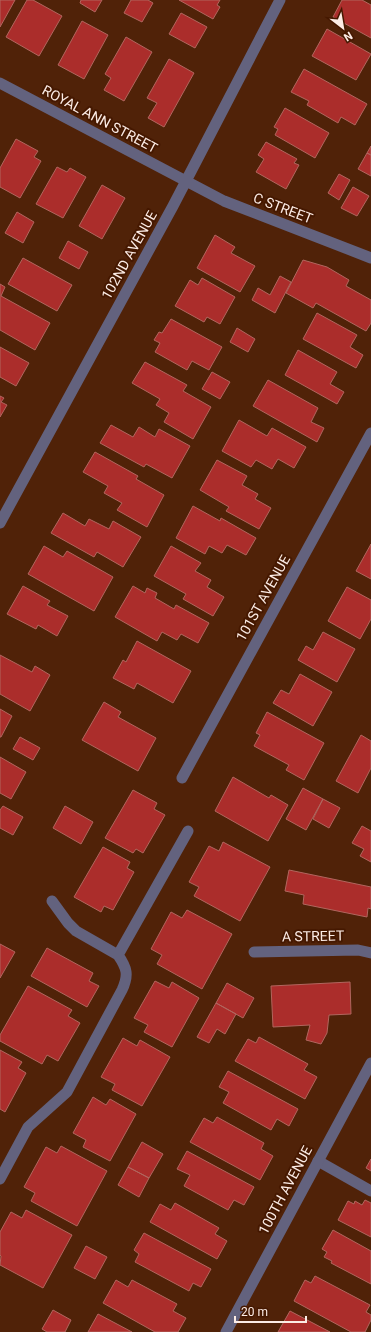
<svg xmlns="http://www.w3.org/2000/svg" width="371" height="1332" viewBox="0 0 371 1332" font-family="Roboto,sans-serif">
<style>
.building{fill:#ab2d2b;stroke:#b1665e}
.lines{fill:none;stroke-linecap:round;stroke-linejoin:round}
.service{stroke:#63627e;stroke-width:11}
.minor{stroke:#63627e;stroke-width:11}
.labels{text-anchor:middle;stroke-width:4;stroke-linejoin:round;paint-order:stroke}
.street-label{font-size:14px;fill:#fcece5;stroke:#451800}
</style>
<rect width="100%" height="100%" fill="#502208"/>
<!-- building -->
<path class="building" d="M0,0H15L0,27Z
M27,0H33L62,16L39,56L6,37Z
M81,0H102L95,12L80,3Z
M131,0H148L153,3L142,22L124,13Z
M179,0H220L217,5L220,7L213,19Z
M342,0H362L371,5V38L333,17Z
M181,13L207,27L195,48L169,34Z
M82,21L108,35L84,79L58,65Z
M327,29L371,54L356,80L312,56Z
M126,37L152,52L124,101L104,90L111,78L105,74Z
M169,59L194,73L164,127L148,118L157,103L147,98Z
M304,69L367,104L355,125L341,117L338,123L307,105L309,101L291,92Z
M285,108L329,133L315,158L275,135L278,129L274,127Z
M16,139L38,151L34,157L41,161L20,198L0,187V168Z
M266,142L297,159L294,163L299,165L286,189L256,172L264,159L258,155Z
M371,146V155L367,153Z
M367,153L371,155V176L358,169Z
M57,167L67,172L70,168L86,177L63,218L36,204Z
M339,174L350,180L339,200L328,193Z
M102,185L125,198L102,239L79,226Z
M353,187L369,196L357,216L341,208Z
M17,212L34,222L23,243L5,233Z
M215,235L235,247L231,253L255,266L240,292L197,268Z
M68,241L88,252L79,269L59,258Z
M23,258L72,285L57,311L8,284Z
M303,260L327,267L349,280L346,286L371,300V323L366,331L316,303L313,308L286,293Z
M280,276L291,282L275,313L252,300L258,288L270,295Z
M202,278L235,297L220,324L207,317L204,322L175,306L190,280L198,285Z
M0,284L5,287L1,296L50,323L35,350L0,330Z
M317,313L357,335L350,347L363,355L356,368L303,339Z
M171,319L222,347L209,370L192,361L187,370L155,352L160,343L154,340L159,332L162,333Z
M237,328L255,339L248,352L230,342Z
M0,347L29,363L16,386L0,377Z
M298,350L337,372L330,384L344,392L337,404L285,375Z
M145,362L187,385L183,391L211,407L193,439L164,422L169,413L156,405L160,399L132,383Z
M212,372L230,382L220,399L202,389Z
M268,380L318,408L311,422L324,428L317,442L253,406Z
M0,396L4,398L1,402L7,405L0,417Z
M239,420L267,436L272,428L306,447L294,468L278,459L272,469L256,460L251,467L222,451Z
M111,425L133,437L139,427L155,437L159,429L190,446L172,478L146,464L144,467L100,443Z
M95,452L138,476L136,479L164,495L147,527L117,510L122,503L104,493L108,486L83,472Z
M217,460L247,476L242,485L258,494L255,499L271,508L259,529L226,511L229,507L200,490Z
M193,506L220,521L221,518L256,538L246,555L227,545L222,553L209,546L205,554L176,538Z
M63,513L85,526L89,519L109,529L113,521L141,537L123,567L97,552L94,557L51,533Z
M371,544V579L356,571Z
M44,546L63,557L67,551L113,577L94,611L28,574Z
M171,546L201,563L195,571L211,580L207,587L224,597L213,616L183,599L186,594L154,576Z
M23,586L50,601L47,605L68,616L57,636L38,625L36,629L7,614Z
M133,586L145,593L147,588L157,593L155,598L174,609L176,605L209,623L198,643L181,634L177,640L162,632L157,641L115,617Z
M347,587L371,600V619L360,639L328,621Z
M323,632L355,649L337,682L298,660L306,646L313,650Z
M137,641L191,671L173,703L137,683L134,689L113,678L123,660L126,662Z
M0,655L32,672L35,666L50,675L30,711L0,694Z
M300,674L332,692L313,726L273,703L281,690L289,694Z
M104,702L121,712L118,717L156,738L138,771L82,740Z
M0,709L12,716L1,737H0Z
M267,712L324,743L304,780L286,770L289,765L254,746L260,735L256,733Z
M361,735L371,741V768L358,793L336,781Z
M20,737L40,748L33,760L13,749Z
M0,757L26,772L11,799L0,793Z
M233,777L269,798L271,795L288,805L268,841L215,811Z
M303,788L323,799L306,830L286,819Z
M133,790L157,803L154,809L165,815L143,853L136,849L133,853L105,838Z
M323,799L340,808L329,828L313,819Z
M3,806L23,817L13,835L0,828V810Z
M65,806L93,822L81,844L53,828Z
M362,826L371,831V862L360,856L364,849L352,843Z
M223,842L270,867L240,921L194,896L199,887L189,882L209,846L219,851Z
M103,847L130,862L127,868L134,872L113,910L104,906L101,912L74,897Z
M289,870L371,887V909L368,908L367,917L303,904L304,895L285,891Z
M187,910L232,934L202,989L157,964L162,955L151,949L171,912L182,918Z
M0,944L15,952L0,978Z
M47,948L93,973L89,981L99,986L87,1007L31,976Z
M155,981L169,988L172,982L199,998L172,1047L144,1032L148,1025L134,1018Z
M350,982L351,1014L329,1015L327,1033L321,1044L306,1040L310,1025L273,1027L271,986Z
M227,983L254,998L243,1018L216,1003Z
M28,986L72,1010L68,1016L80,1023L58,1061L47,1055L42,1064L0,1041V1035Z
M216,1003L236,1014L225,1034L217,1029L209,1043L197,1037Z
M259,1037L308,1064L304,1070L317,1077L305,1099L235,1061L248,1039L256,1043Z
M123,1038L137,1046L140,1040L170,1057L142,1106L112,1090L115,1084L101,1077Z
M0,1050L22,1062L18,1068L26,1073L5,1112L0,1109Z
M228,1071L298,1109L289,1126L277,1119L271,1130L223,1103L229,1092L219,1087Z
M93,1097L106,1105L110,1099L136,1114L110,1161L83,1147L86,1140L73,1133Z
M217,1117L264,1143L261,1149L273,1156L260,1180L190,1142L204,1118L213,1123Z
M142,1142L163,1154L149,1178L128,1167Z
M61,1146L107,1171L77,1226L31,1201L35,1193L24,1187L46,1147L57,1153Z
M187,1151L254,1187L244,1205L234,1200L228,1210L184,1186L190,1175L177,1169Z
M371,1159V1171L366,1168Z
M128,1167L149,1178L139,1197L118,1185Z
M365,1200L371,1203V1237L338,1220L348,1201L354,1204L355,1201L362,1205Z
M175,1203L219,1228L215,1234L227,1241L217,1259L150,1222L160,1204L171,1210Z
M26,1210L72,1235L43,1288L0,1265L1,1256L0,1255V1232L11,1212L22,1218Z
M333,1230L371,1251V1284L331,1263L332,1261L324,1257L327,1252L322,1249Z
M144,1233L211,1269L201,1287L193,1283L189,1291L135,1262L139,1254L134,1250Z
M86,1246L107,1257L95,1279L74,1268Z
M315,1276L370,1305L366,1312L371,1315V1320L365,1332H351L294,1301L305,1280L311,1283Z
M116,1280L128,1287L132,1280L177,1304L173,1311L186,1318L178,1332H155L103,1303Z
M53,1310L71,1320L65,1332H47L42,1329Z
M290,1311L330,1332H278Z
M98,1314L132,1332H88Z"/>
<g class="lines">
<!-- service -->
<path class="service" d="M52,901L68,923L76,931L118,955
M318,1161L371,1191
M0,1179L28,1127L67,1092L122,990C129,975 127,968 118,955L188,831"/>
<!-- minor -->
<path class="minor" d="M0,83L224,201L371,258
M0,523L173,206L280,0
M182,778L371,433
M254,952L358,950L371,953
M226,1332L371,1063"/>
</g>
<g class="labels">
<!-- street labels -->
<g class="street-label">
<text transform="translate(100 119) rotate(28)" y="5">ROYAL ANN STREET</text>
<text transform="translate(283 208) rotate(21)" y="5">C STREET</text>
<text transform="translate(129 255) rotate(-61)" y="5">102ND AVENUE</text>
<text transform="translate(263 598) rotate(-61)" y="5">101ST AVENUE</text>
<text transform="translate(313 936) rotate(-1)" y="5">A STREET</text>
<text transform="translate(285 1190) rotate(-62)" y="5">100TH AVENUE</text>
</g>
</g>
<!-- north arrow -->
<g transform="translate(343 28) rotate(149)" stroke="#451800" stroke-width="3" paint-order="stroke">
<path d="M0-3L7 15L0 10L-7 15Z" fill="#fcece5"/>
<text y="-6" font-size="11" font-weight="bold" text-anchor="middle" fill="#fcece5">N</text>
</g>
<!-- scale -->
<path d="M235 1316v6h71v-6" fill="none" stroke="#fcece5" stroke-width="2"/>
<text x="241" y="1316" font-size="12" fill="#fcece5" stroke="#451800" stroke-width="3" paint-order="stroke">20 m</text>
</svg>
